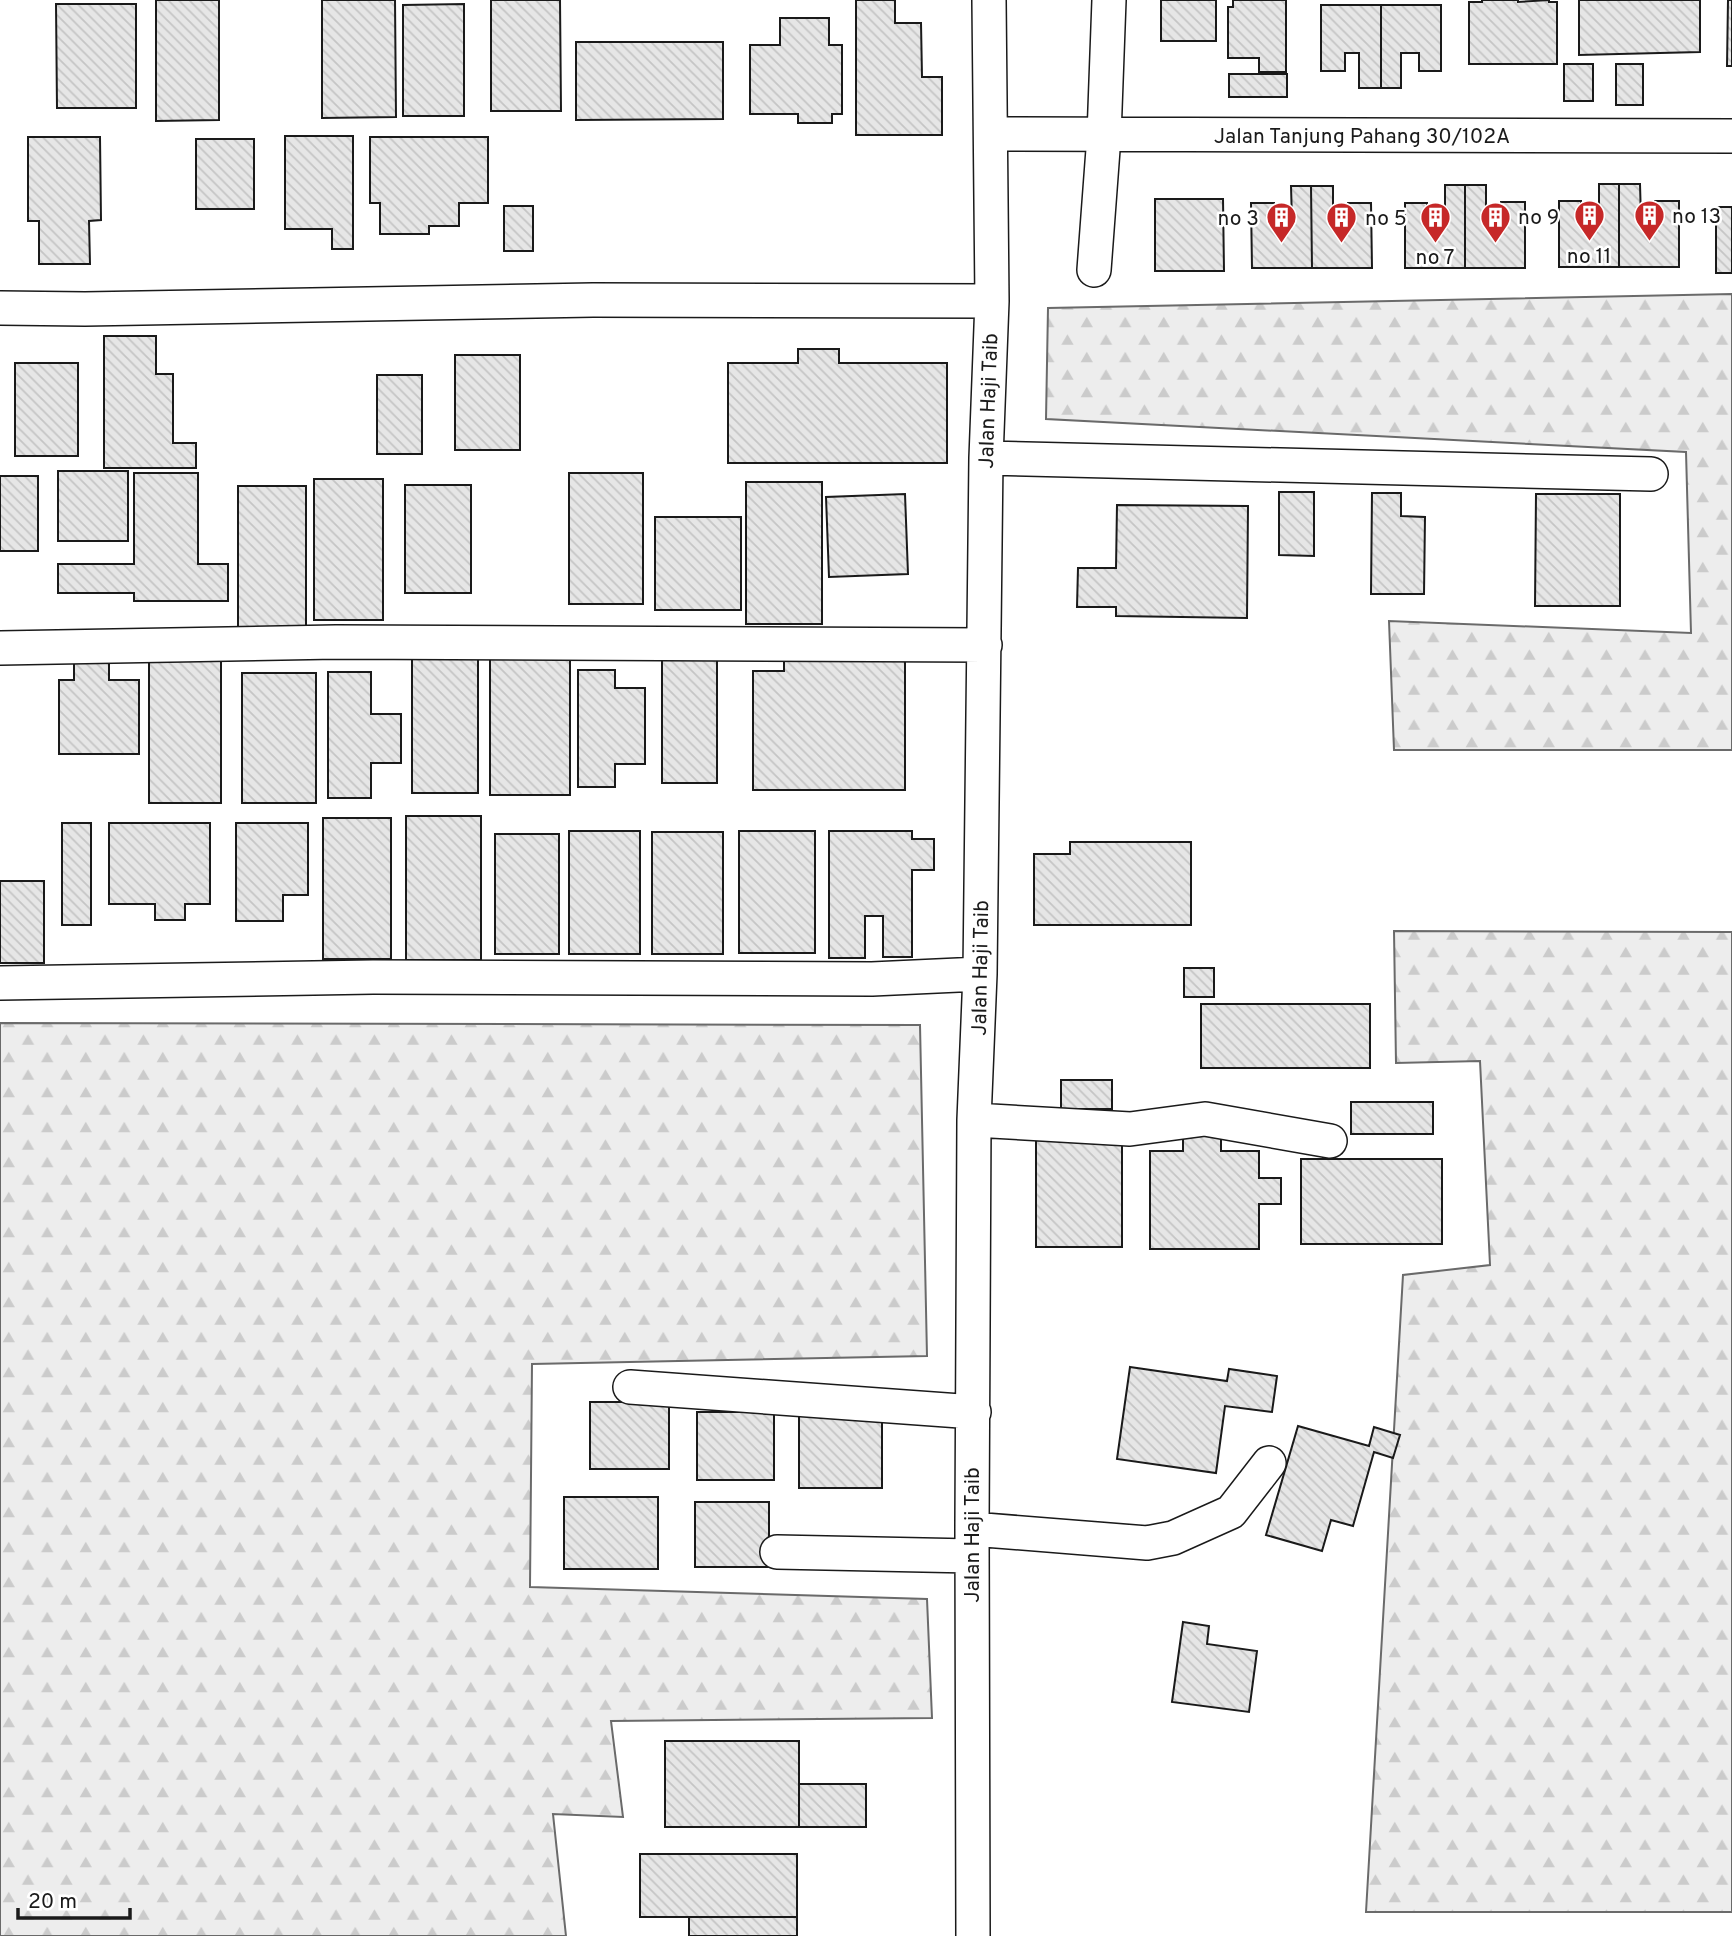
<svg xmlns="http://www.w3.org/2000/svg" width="1732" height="1936" viewBox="0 0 1732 1936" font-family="Overpass,sans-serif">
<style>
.forest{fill:url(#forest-firs);stroke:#6a6a6a;stroke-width:2}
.building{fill:url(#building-back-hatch);stroke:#1a1a1a;stroke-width:2}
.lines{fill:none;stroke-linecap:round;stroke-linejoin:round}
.street-casing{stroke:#1a1a1a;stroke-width:36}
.street{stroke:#fff;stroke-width:33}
.labels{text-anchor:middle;stroke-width:5;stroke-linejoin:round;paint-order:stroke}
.street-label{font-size:21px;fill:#1a1a1a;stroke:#fff}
.poi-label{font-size:21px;fill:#1a1a1a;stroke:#fff;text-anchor:start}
</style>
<defs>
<pattern id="forest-firs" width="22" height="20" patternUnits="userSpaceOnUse" patternTransform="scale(1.75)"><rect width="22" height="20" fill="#ededed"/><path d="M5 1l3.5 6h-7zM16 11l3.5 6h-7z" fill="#cbcbcb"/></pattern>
<pattern id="building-back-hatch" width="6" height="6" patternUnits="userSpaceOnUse" patternTransform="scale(1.75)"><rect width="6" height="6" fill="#e6e6e6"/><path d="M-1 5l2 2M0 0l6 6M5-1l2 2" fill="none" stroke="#c5c5c5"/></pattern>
</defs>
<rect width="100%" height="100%" fill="#fff"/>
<!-- forest -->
<path class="forest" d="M1732,294V750H1394L1389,621L1691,633L1686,452L1046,419L1048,308Z
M1394,931L1732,932V1912H1366L1403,1275L1490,1265L1480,1061L1396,1063Z
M0,1023L920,1025L927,1356L532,1364L530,1587L927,1599L932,1718L611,1721L623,1817L553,1814L566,1936H0Z"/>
<!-- building -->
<path class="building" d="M156,0H219V120L156,121Z
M322,0H395L396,117L322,118Z
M491,0H560L561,111H491Z
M856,0H895V23H921L922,77H942V135H856Z
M1161,0H1216V41H1161Z
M1233,0H1286V72H1259V58H1228V7H1233Z
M1482,0H1518V2L1549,0V2H1557V64H1469V2H1482Z
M1579,0H1700V52L1579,55Z
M1728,0H1732V66H1727Z
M56,4H136V108H57Z
M464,4V116H403V5Z
M1321,5H1381V88H1359V53H1345V71H1321Z
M1381,5H1441V71H1419V53H1401V88H1381Z
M780,18H829V45H842V114H832V123H798V114H750V45H780Z
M576,42H723V119L576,120Z
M1564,64H1593V101H1564Z
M1616,64H1643V105H1616Z
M1229,74H1287V97H1229Z
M285,136H353V249H332V229H285Z
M28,137H100L101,220L89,221L90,264H39V221H28Z
M370,137H488V203H459V226H429V234H380V203H370Z
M196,139H254V209H196Z
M1599,184H1619V267H1559V201H1581V219H1599Z
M1619,184H1640L1641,219H1655V201H1679V267H1619Z
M1445,185H1465V268H1405V203H1427V221H1445Z
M1465,185H1486V221H1501V202H1525V268H1465Z
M1291,186H1311L1312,268H1252L1251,203H1274V221H1292Z
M1311,186H1333V221H1348V203H1371L1372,268H1312Z
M1155,199H1223L1224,271H1155Z
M504,206H533V251H504Z
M1716,207H1732V273H1716Z
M104,336H156V374H173V443H196V468H104Z
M798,349H839V363H947V463H728V363H798Z
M455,355H520V450H455Z
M15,363H78V456H15Z
M377,375H422V454H377Z
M58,471H128V541H58Z
M134,473H198V564H228V601H134V593H58V564H134Z
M569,473H643V604H569Z
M0,476H38V551H0Z
M314,479H383V620H314Z
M746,482H822V624H746Z
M405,485H471V593H405Z
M238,486H306V634H238Z
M1279,492H1314V556L1279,555Z
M1372,493H1401V516L1425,517L1424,594H1371Z
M905,494L908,574L829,577L826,497Z
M1536,494H1620V606H1535Z
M1117,505L1248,506L1247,618L1116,616V607H1077L1078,568H1116Z
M655,517H741V610H655Z
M662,655H717V783H662Z
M784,656H905V790H753V671H784Z
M490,657H570V795H490Z
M412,658H478V793H412Z
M74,660H109V680H139V754H59V680H74Z
M149,660H221V803H149Z
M578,670H615V688H645V764H615V787H578Z
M328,672H371V714H401V763H371V798H328Z
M242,673H316V803H242Z
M406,816H481V960H406Z
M323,818H391V959H323Z
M62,823H91V925H62Z
M109,823H210V904H185V920H155V904H109Z
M236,823H308V895H283V921H236Z
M569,831H640V954H569Z
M739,831H815V953H739Z
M829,831H912V839H934V870H912V957H883V916H865V958H829Z
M652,832H723V954H652Z
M495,834H559V954H495Z
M1070,842H1191V925H1034V854H1070Z
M0,881H44V963H0Z
M1184,968H1214V997H1184Z
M1201,1004H1370V1068H1201Z
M1061,1080H1112V1109H1061Z
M1351,1102H1433V1134H1351Z
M1183,1135H1221V1151H1259V1178H1281V1204H1259V1249H1150V1151H1183Z
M1036,1137H1122V1247H1036Z
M1301,1159H1442V1244H1301Z
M1130,1367L1227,1381L1229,1369L1277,1376L1272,1412L1225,1406L1216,1473L1117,1459Z
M590,1402H669V1469H590Z
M697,1412H774V1480H697Z
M799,1412H882V1488H799Z
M1298,1426L1369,1446L1374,1427L1400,1435L1393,1458L1374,1452L1353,1526L1331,1520L1322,1551L1266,1535Z
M564,1497H658V1569H564Z
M695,1502H769V1567H695Z
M1183,1622L1209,1626L1207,1644L1257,1651L1249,1712L1172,1702Z
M665,1741H799V1827H665Z
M799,1784H866V1827H799Z
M640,1854H797V1917H640Z
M689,1917H797V1936H689Z"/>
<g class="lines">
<defs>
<path id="street" d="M991,134L1732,136
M1094,270L1104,136L1109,0
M0,308L85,309L593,300L992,301
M986,458L1651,474
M0,648L336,642L985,645
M0,983L373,977L872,979L980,974
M974,1120L1130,1129L1205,1119L1330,1141
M630,1387L974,1412
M972,1529L1147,1543L1173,1538L1231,1512L1269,1463
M777,1552L972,1556
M973,1936L972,1529L974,1120L980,974L986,458L992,301L989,0"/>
</defs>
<!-- street casing -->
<use href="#street" class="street-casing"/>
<!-- street -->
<use href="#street" class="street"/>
</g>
<!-- icons -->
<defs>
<symbol id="building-pin" viewBox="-11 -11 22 30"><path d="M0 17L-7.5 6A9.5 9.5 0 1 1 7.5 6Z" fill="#c62828" stroke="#fff"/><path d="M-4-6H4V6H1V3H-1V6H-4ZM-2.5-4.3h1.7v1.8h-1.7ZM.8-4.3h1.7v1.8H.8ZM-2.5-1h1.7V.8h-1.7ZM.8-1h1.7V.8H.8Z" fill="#fff"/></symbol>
</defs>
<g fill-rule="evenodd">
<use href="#building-pin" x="1572" y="198" width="35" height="47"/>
<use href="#building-pin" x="1632" y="198" width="35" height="47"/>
<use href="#building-pin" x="1418" y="200" width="35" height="47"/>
<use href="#building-pin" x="1478" y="200" width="35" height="47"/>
<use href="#building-pin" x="1264" y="200" width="35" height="47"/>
<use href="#building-pin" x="1324" y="200" width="35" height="47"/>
</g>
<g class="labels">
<!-- street labels -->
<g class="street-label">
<text x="1362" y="143">Jalan Tanjung Pahang 30/102A</text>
<text transform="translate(988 401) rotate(-88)" y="7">Jalan Haji Taib</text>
<text transform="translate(980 968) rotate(-89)" y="7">Jalan Haji Taib</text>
<text transform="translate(972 1535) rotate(-90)" y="7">Jalan Haji Taib</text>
</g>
<!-- poi labels -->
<g class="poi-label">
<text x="1672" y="223">no 13</text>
<text x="1518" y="224">no 9</text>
<text x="1259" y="225" text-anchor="end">no 3</text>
<text x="1365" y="225">no 5</text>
<text x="1589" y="263" text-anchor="middle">no 11</text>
<text x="1435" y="264" text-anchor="middle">no 7</text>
</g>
</g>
<!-- scale -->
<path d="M18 1908v10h112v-10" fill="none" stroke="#1a1a1a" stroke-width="3.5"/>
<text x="28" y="1908" font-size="21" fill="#1a1a1a" stroke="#ffffff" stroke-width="5" paint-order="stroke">20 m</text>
</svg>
